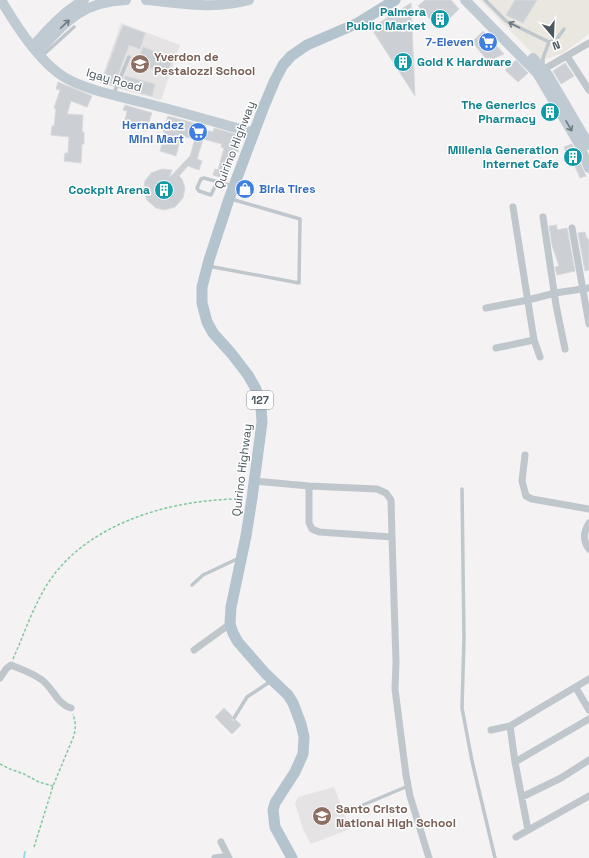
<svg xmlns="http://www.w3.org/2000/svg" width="589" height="858" viewBox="0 0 589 858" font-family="'Space Grotesk',sans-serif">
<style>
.commercial{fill:#eae7e0}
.education{fill:#e5e3e4}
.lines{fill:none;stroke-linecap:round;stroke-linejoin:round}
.stream{stroke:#96dde7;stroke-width:2}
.building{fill:#ccd0d4;stroke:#d7d9dd}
.path{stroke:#7fc99e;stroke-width:1.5;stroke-dasharray:3 2;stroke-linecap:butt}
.lane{stroke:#bfc7cd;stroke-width:3.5}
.street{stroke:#bfc7cd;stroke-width:7}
.secondary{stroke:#c0cad2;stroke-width:10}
.primary{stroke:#b4c4ce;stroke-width:11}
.oneway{stroke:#6e7a81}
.oneway2{stroke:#6e797f}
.labels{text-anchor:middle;stroke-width:3;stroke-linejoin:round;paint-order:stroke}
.shield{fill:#fff;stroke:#81898e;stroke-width:1}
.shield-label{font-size:11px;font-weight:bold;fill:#4b575e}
.culture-label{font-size:12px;font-weight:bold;fill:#0d838f;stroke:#fff;text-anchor:end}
.shop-label{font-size:12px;font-weight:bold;fill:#366cbe;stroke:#fff;text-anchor:end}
.education-label{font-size:12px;font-weight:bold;fill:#785e54;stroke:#fff;text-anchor:start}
.street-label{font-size:12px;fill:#4b575e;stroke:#fff}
</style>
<rect width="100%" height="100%" fill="#f4f2f2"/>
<!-- commercial -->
<path class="commercial" d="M480,0H589V34L563,53L540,61Z"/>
<!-- education -->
<path class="education" d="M121,23L180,45L161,100L100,83Z
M334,787L350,829L311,844L303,829L295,803L298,797Z"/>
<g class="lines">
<!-- stream -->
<path class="stream" d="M24,858L25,852"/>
</g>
<!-- building -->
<path class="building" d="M425,0H451L459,9L439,29L418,6Z
M515,0H537L523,23L506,15Z
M411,3L415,96L371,28Z
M123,25L145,33L140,49L129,45L114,86L102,81Z
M483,31L504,54L488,61L472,42Z
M143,47L173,58L167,74L137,63Z
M516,60L528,73L518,82L505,70Z
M565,63L574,76L561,84L553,71Z
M125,76L155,84L152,96L120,88Z
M58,82L92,96L87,107L71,101L67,114L83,115L82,132H84V144H82L81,163L64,161L65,153H68L69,137L51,135L52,126H54L56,109L54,108L60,90L56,89Z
M125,105L152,113L146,131L133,127L132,130L122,127L126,116L127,111L123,110Z
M168,116L194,123L193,127L213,132L214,128L242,136L238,152L235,151L230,171L228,170L225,179L213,175L215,169L218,170L224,148L221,147L222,144L203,139L197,159L202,161L199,170L188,166L179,176L182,179L185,188L183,198L175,207L164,210L156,208L147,200L144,192L145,181L151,173L162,169L172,170L169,178L190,156L195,139L181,136L176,156L160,151L165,132H163Z
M572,144L586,176L580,178L574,164L570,165L564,147Z
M557,225V230L567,228L575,271L557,275L555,267L559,266L552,245L549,226Z
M585,232L587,239H589V270L585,271L578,233Z
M224,708L232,716V721L236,720L241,725L232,734L215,717Z"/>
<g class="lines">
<!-- path -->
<path class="path" d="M13,659C26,630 36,597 56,572C99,519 177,499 242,499
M0,764L10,769L24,774L39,782L53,786
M34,847L53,786L73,738C76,730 76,723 73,714"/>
<!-- lane -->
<path class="lane" d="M485,0L506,21L549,42L556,40L564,29
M42,56L74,27
M543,66V58L549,42
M114,93L129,57
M217,182L211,195L199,191L197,188L201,179L204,178L233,186
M208,266L299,283L300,219L231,199
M462,489L464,638L462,708L472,761L495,858
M192,585L203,575L239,558
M234,718L247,697L271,681
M351,810L408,786"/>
<!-- street -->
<path class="street" d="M567,56L589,90
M539,72L589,43
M513,207L534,340L540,357
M543,217L556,305L565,349
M572,228L589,324
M486,308L528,300L555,293L589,288
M496,348L534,340
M525,455L522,481L526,496L532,499L589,509
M254,481L309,486L377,489L386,493L391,500L392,537L319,532L312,529L309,523V486
M589,523C584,531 582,540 589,549
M392,537L396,662L395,689L406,775L410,796L429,858
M194,650L230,624
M0,678L6,669L11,665C21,669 33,673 42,680C53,688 57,704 71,708
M576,688L589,710
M510,726L515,762L528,830
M491,730L510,726L589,679
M515,762L589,719
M522,797L561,778L589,760
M516,837L589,796
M221,842L229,858
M215,858L228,856"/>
<!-- secondary -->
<path class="secondary" d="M1,0C15,24 40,62 64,77C88,91 119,96 145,103C182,112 218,123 254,133
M146,0C182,3 213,10 249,0
M465,0L537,73L579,144L589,168
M33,46C49,28 63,12 84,0
M38,52C66,22 81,2 126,0
M533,58L548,75L589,145"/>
<!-- primary -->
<path class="primary" d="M292,858L275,827L273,810L275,803L295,772L303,754L304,737L301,724L293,703L288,695L266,674L238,642L233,633L230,624L231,607L246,536L252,498L262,422L261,408L256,389L248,375L231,353L213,333L207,322L202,303V287L209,260L229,199L264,106L275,80L283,65L291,56L307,45L358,23L395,0"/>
</g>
<!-- one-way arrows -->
<defs><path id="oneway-shaft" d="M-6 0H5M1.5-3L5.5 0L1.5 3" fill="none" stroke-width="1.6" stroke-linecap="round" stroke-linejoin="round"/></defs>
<g class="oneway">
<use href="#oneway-shaft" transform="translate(65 24) rotate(-43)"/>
<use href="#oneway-shaft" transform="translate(569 126) rotate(60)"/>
</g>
<use class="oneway2" href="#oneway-shaft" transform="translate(514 25) rotate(-154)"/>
<!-- icons -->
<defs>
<symbol id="building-disc" viewBox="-11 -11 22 22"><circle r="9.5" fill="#0f9aa8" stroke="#fff"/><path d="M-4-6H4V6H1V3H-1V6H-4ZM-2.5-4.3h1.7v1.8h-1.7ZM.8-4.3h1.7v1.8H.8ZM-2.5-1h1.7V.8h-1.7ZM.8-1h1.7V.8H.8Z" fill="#fff"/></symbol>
<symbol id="supermarket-disc" viewBox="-11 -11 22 22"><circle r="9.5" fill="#3f7fe0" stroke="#fff"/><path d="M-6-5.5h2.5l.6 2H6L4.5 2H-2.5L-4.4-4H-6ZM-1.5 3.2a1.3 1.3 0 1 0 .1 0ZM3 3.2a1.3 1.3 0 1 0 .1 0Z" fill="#fff"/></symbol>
<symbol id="school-disc" viewBox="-11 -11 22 22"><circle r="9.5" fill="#8d6e63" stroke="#fff"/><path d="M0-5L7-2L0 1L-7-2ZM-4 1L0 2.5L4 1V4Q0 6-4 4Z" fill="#fff"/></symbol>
<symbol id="shop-disc" viewBox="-11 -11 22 22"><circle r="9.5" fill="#3f7fe0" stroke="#fff"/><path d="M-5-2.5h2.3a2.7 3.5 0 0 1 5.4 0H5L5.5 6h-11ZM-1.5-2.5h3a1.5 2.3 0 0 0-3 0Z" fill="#fff"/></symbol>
</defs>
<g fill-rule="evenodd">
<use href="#building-disc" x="429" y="8" width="22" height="22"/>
<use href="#supermarket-disc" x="477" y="31" width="22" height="22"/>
<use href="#building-disc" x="392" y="51" width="22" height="22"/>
<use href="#school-disc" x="129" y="53" width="22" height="22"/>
<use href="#building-disc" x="539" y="101" width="22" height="22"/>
<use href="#supermarket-disc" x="187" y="121" width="22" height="22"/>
<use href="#building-disc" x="562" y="146" width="22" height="22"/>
<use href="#shop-disc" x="234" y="178" width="22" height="22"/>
<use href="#building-disc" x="153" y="179" width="22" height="22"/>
<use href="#school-disc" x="311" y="805" width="22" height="22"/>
</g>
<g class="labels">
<!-- shield labels -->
<rect class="shield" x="247" y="391" width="26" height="18" rx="3"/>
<g class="shield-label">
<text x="260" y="404">127</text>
</g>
<!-- culture labels -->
<g class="culture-label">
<text x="426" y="16">Palmera<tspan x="426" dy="14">Public Market</tspan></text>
<text x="417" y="66" text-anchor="start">Gold K Hardware</text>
<text x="536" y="109">The Generics<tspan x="536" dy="14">Pharmacy</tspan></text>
<text x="559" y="154">Millenia Generation<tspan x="559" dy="14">Internet Cafe</tspan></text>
<text x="150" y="194">Cockpit Arena</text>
</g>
<!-- shop labels -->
<g class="shop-label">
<text x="474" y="46">7-Eleven</text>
<text x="184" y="129">Hernandez<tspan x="184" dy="14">Mini Mart</tspan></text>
<text x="259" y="193" text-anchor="start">Birla Tires</text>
</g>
<!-- education labels -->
<g class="education-label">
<text x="154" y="61">Yverdon de<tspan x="154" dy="14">Pestalozzi School</tspan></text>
<text x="336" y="813">Santo Cristo<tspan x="336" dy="14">National High School</tspan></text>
</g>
<!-- street labels -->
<g class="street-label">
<text transform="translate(114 80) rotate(16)" y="4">Igay Road</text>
<text transform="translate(235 145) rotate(-69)" y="4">Quirino Highway</text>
<text transform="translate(242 470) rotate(-83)" y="4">Quirino Highway</text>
</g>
</g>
<!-- north arrow -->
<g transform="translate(553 36) rotate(161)" stroke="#ffffff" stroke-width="3" paint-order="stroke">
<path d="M0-3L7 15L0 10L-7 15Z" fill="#4b575e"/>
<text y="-6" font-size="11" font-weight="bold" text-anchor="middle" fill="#4b575e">N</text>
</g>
</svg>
